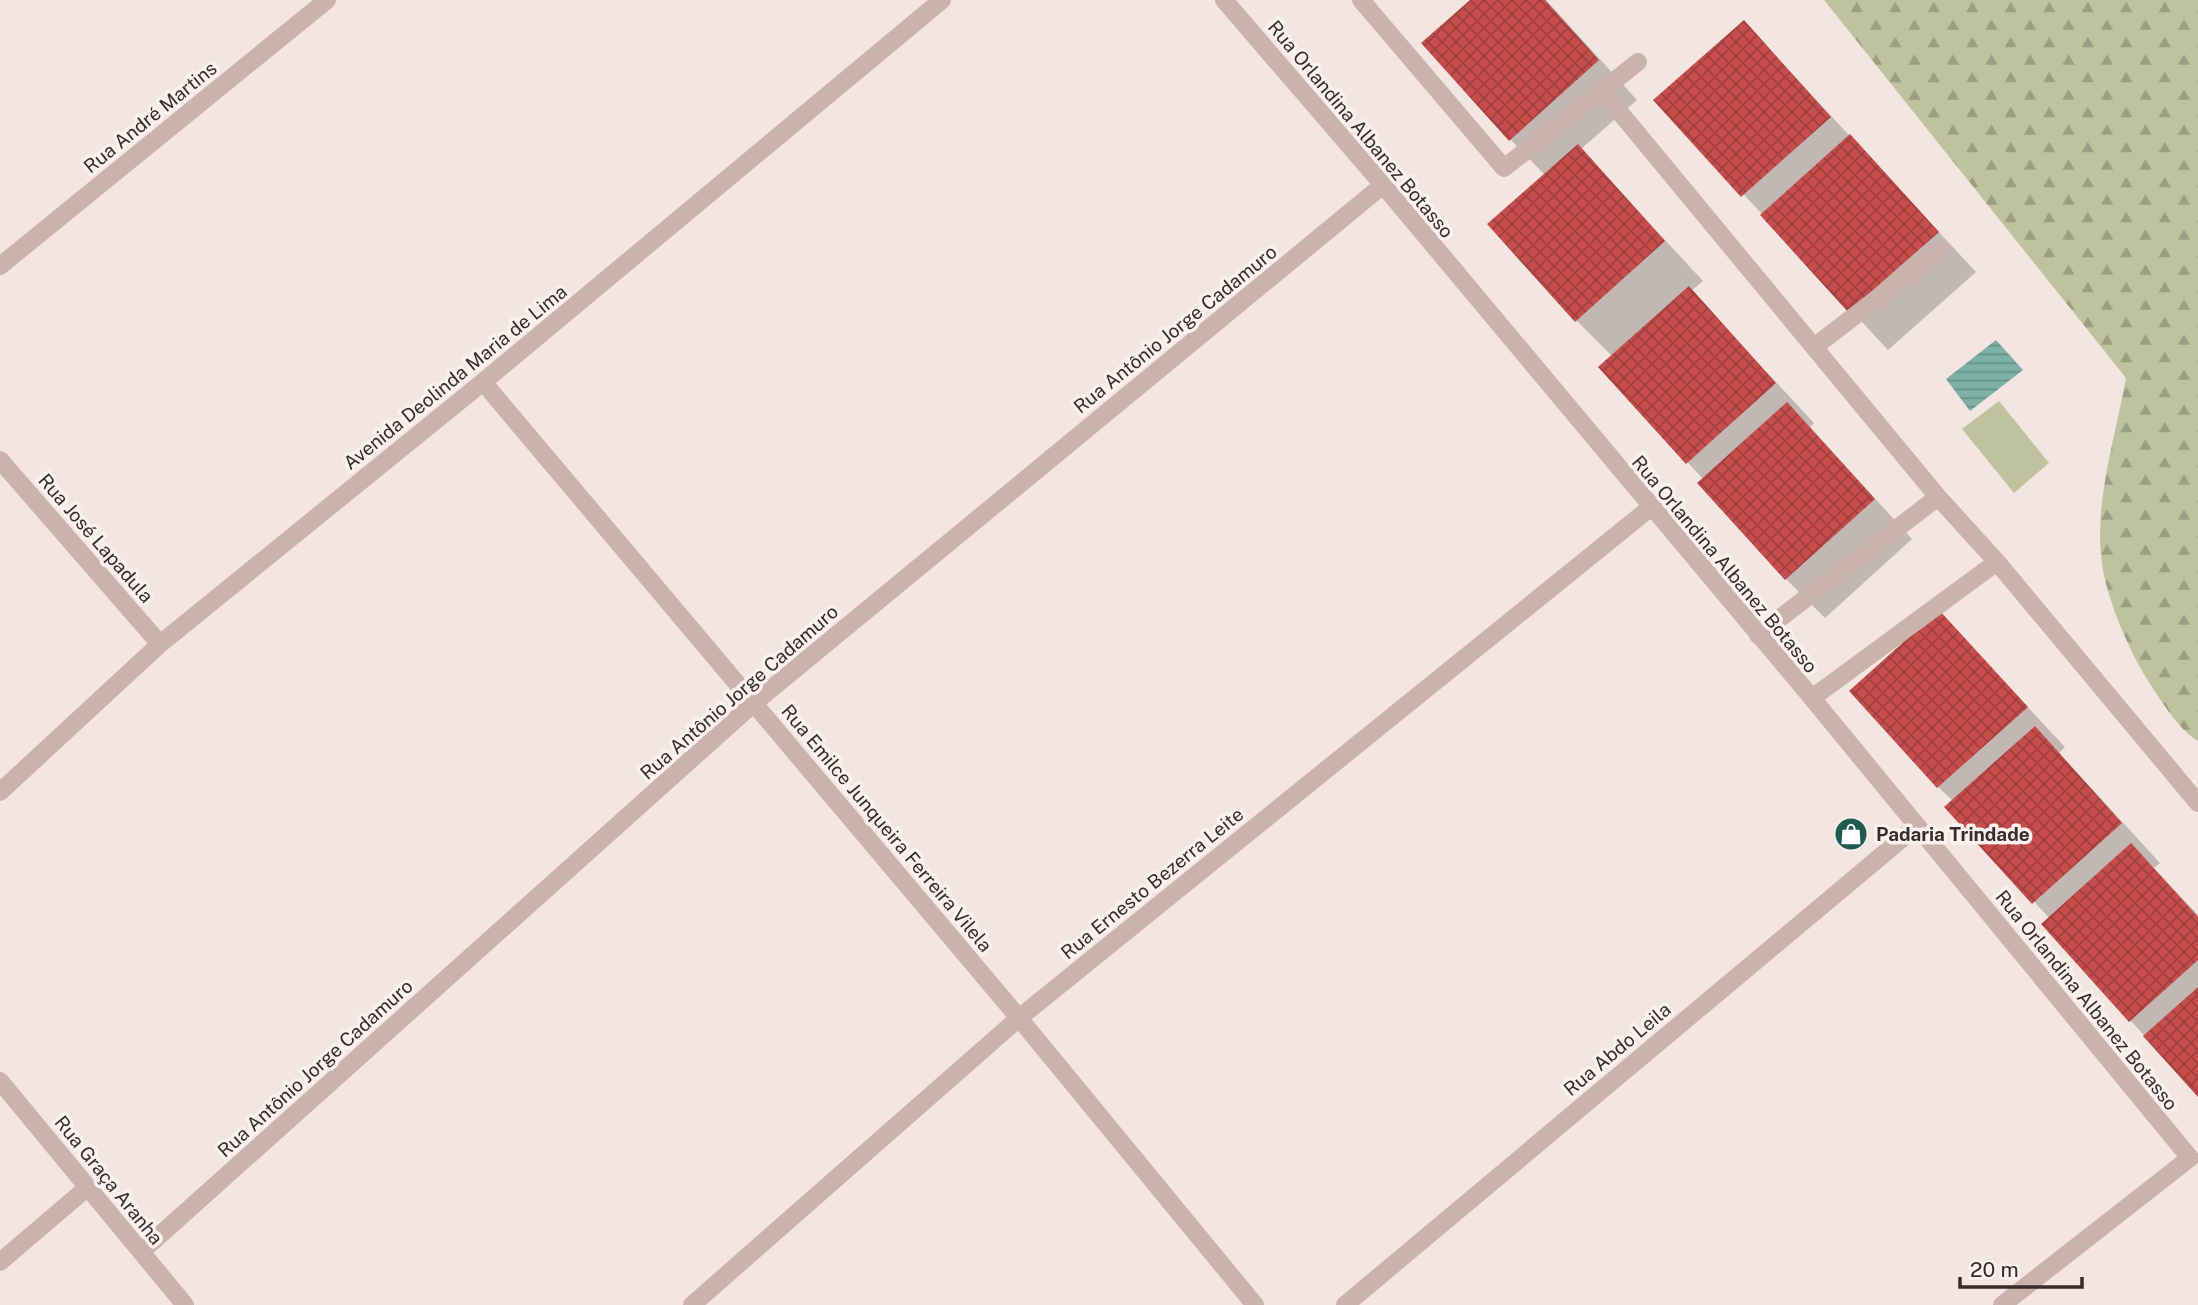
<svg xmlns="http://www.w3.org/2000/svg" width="2198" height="1305" viewBox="0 0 2198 1305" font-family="'Public Sans',sans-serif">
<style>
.forest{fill:url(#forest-firs)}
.pitch{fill:#bec29f}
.water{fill:url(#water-rules)}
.shadow{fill:#0003}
.building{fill:url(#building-cross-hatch)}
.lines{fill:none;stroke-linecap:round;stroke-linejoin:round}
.minor{stroke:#cbb2ab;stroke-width:18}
.labels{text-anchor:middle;stroke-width:7;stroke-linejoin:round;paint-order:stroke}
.street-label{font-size:19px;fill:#392b2a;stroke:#faf0ec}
.poi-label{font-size:19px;font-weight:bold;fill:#392b2a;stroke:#faf0ec;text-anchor:start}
</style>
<defs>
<pattern id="forest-firs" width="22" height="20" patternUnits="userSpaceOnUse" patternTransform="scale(1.75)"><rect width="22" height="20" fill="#bec29f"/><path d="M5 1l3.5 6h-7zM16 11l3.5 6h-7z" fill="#9b9e82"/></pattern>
<pattern id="water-rules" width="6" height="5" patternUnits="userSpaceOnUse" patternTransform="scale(1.75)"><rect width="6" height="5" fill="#7eb0a7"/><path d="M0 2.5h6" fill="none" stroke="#688f88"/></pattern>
<pattern id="building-cross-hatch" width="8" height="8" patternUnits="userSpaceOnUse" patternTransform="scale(1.75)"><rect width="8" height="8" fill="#c54d4b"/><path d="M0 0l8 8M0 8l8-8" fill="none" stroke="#a1403f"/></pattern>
</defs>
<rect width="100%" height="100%" fill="#f3e5df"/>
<!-- forest -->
<path class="forest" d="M1824,0H2198V741C2178,729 2163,703 2150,684C2130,652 2110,607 2103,570C2092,507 2115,439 2126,378Z"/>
<!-- pitch -->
<path class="pitch" d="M1999,401L2049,463L2014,493L1962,429Z"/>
<!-- water -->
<path class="water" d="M1996,340L2023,370L1970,411L1946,379Z"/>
<!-- shadow -->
<path class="shadow" d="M1472,0H1546L1637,100L1581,149L1703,281L1691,291L1814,423L1810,427L1912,539L1825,618L1786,579L1703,479L1600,367L1612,356L1577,321L1545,175L1510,139Z
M1744,22L1976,272L1888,350L1656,100Z
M1939,612L2065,747L2059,753L2160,863L2154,868L2198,915V1094L2130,1020L2050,919L1947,807L1953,801L1938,787Z"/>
<!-- building -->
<path class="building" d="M1470,0H1545L1599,60L1509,141L1421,43Z
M1744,20L1831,117L1741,197L1653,100Z
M1850,134L1939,232L1848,312L1760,215Z
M1578,144L1665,241L1575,322L1487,224Z
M1689,286L1776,383L1686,464L1598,367Z
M1787,402L1875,499L1785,580L1697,483Z
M1939,610L2028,707L1937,788L1849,691Z
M2035,726L2122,823L2032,904L1944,807Z
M2131,843L2198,917V960L2129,1022L2041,924Z
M2198,987V1097L2143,1036Z"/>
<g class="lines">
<!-- minor -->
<path class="minor" d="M1224,0L1383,185L1812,698L2190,1158L2002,1305
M1361,0L1504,168L1638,62
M1603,92L1938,497L1997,562L2198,803
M0,266L327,0
M1814,347L1938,252
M483,382L1019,1018L1255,1305
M0,460L160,644
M1758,635L1938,497
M1812,698L1997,562
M0,792L160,644L483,382L942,0
M0,1081L185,1305
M141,1252L754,703L1383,185
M0,1262L88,1187
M692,1305L1019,1018L1650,508
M1345,1305L1917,826"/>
</g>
<!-- icons -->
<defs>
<symbol id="shop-disc" viewBox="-11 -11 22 22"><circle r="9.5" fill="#1f5b51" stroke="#faf0ec"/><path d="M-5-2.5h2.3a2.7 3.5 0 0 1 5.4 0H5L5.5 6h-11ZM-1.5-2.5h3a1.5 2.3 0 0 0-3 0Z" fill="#fff"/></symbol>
</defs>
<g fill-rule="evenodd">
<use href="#shop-disc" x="1832" y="815" width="38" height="38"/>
</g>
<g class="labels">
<!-- street labels -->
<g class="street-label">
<text transform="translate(150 117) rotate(-39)" y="7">Rua André Martins</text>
<text transform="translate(1361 129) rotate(50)" y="7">Rua Orlandina Albanez Botasso</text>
<text transform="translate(1175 329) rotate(-39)" y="7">Rua Antônio Jorge Cadamuro</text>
<text transform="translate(455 377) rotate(-39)" y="7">Avenida Deolinda Maria de Lima</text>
<text transform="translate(96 538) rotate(49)" y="7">Rua José Lapadula</text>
<text transform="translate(1725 564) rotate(50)" y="7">Rua Orlandina Albanez Botasso</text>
<text transform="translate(739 692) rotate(-41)" y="7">Rua Antônio Jorge Cadamuro</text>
<text transform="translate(887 828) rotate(50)" y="7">Rua Emilce Junqueira Ferreira Vilela</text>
<text transform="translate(1152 883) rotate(-39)" y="7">Rua Ernesto Bezerra Leite</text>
<text transform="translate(2087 1000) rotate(51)" y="7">Rua Orlandina Albanez Botasso</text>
<text transform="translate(1617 1049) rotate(-40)" y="7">Rua Abdo Leila</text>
<text transform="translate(315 1068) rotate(-42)" y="7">Rua Antônio Jorge Cadamuro</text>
<text transform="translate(109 1180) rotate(51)" y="7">Rua Graça Aranha</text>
</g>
<!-- poi labels -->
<g class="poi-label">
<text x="1876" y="841">Padaria Trindade</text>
</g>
</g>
<!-- scale -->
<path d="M1960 1277v10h122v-10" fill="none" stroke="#392b2a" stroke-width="3.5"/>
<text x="1970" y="1277" font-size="21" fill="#392b2a" stroke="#faf0ec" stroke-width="5" paint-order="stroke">20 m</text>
</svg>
